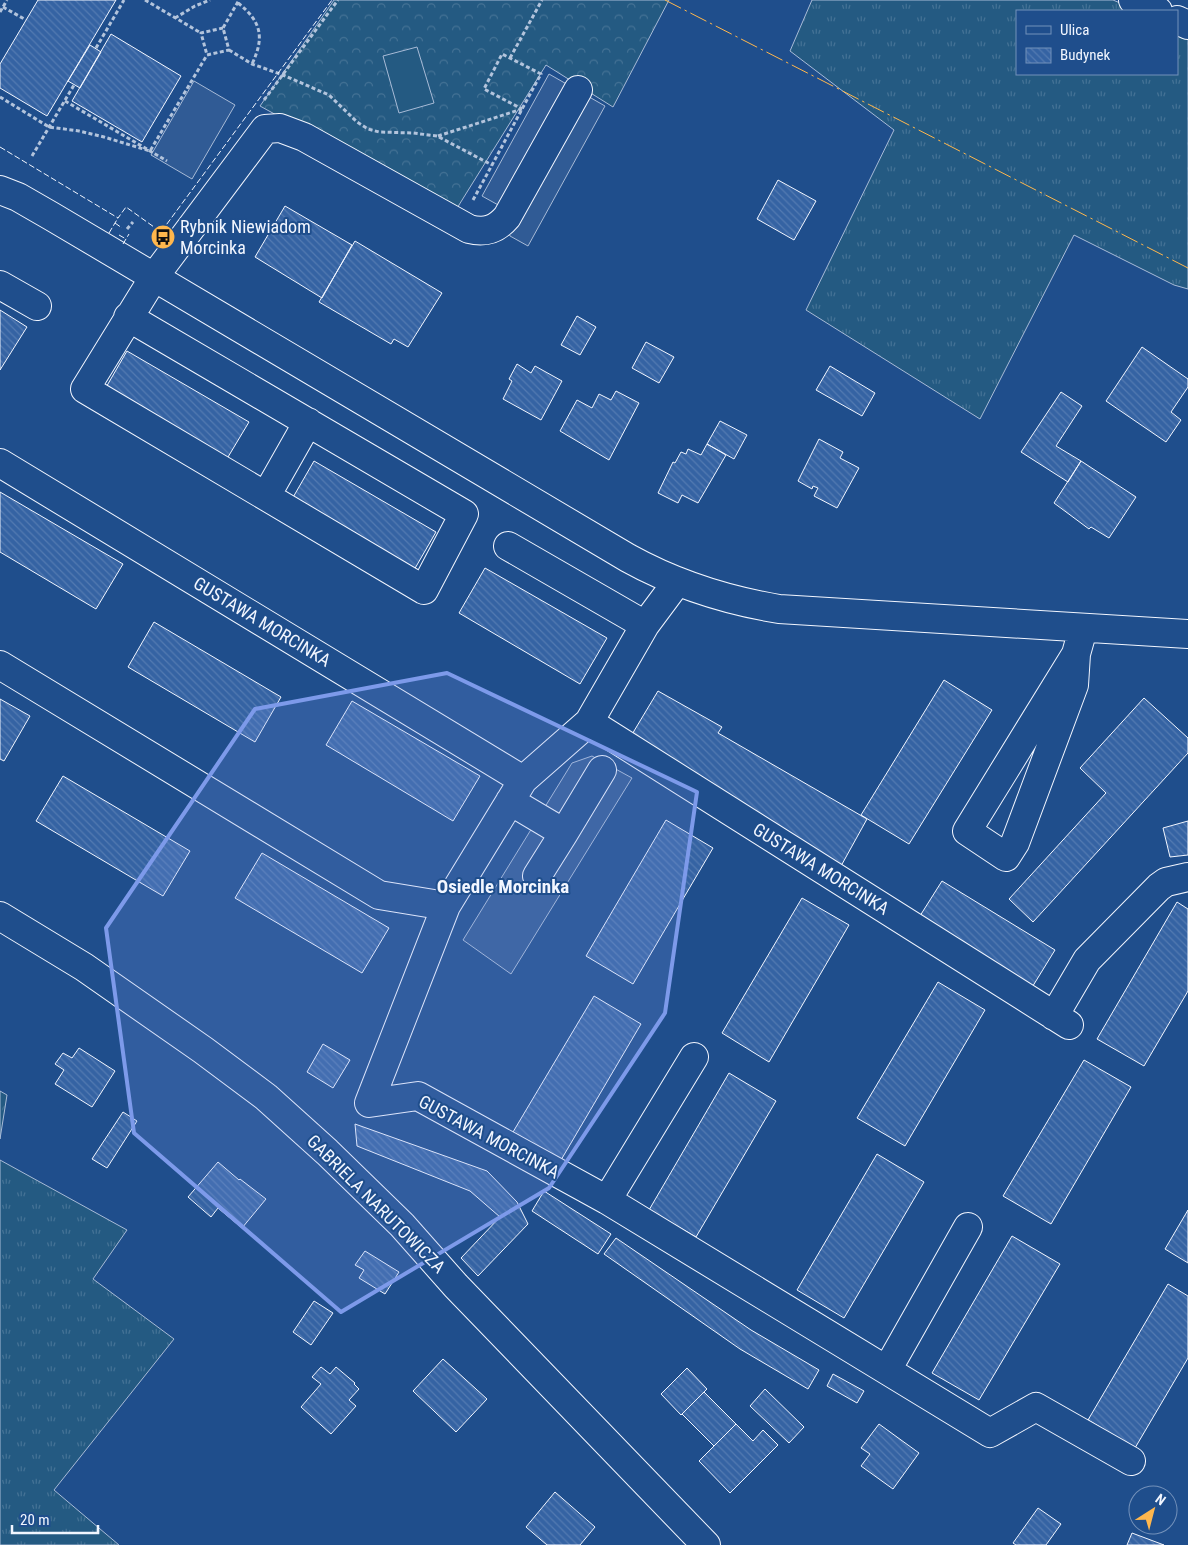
<svg xmlns="http://www.w3.org/2000/svg" width="1188" height="1545" viewBox="0 0 1188 1545" font-family="'Roboto Condensed',sans-serif">
<style>
.grass{fill:url(#grass-tufts);stroke:#a8bbd7}
.forest{fill:url(#forest-crowns);stroke:#a8bbd7}
.park{fill:#245a82;stroke:#a8bbd7}
.parking{fill:#305b95;stroke:#a8bbd7}
.building{fill:url(#building-back-hatch);stroke:#f2f6ff}
.lines{fill:none;stroke-linecap:round;stroke-linejoin:round}
.minor-casing{stroke:#f2f6ff;stroke-width:30}
.path{stroke:#b3c4dc;stroke-width:3;stroke-dasharray:4 2.5;stroke-linecap:butt}
.minor{stroke:#1f4e8c;stroke-width:28}
.fence{stroke:#f2f6ff;stroke-width:1;stroke-dasharray:6 2.5;stroke-linecap:butt}
.power{stroke:#ffb74d;stroke-width:1;stroke-dasharray:18 4 2.5 4;stroke-linecap:butt}
.marked{fill:#7d9aea;fill-opacity:0.2;stroke:#7d9aea;stroke-width:4;stroke-linejoin:round}
.labels{text-anchor:middle;stroke-width:4;stroke-linejoin:round;paint-order:stroke}
.poi-label{font-size:18px;fill:#f2f6ff;stroke:#1f4e8c;text-anchor:start}
.street-label{font-size:18px;fill:#f2f6ff;stroke:#1f4e8c}
.neighbourhood-label{font-size:19px;font-weight:bold;fill:#f2f6ff;stroke:#1f4e8c}
</style>
<defs>
<pattern id="grass-tufts" width="24" height="20" patternUnits="userSpaceOnUse" patternTransform="scale(1.25)"><rect width="24" height="20" fill="#245a82"/><path d="M3 7l-1-3M5 7V3M7 7l1-3M15 17l-1-3M17 17v-4M19 17l1-3" fill="none" stroke="#447295"/></pattern>
<pattern id="forest-crowns" width="20" height="18" patternUnits="userSpaceOnUse" patternTransform="scale(1.25)"><rect width="20" height="18" fill="#245a82"/><path d="M2 6a3 3 0 1 1 6 0M12 15a3 3 0 1 1 6 0" fill="none" stroke="#447295"/></pattern>
<pattern id="building-back-hatch" width="6" height="6" patternUnits="userSpaceOnUse" patternTransform="scale(1.25)"><rect width="6" height="6" fill="#3563a3"/><path d="M-1 5l2 2M0 0l6 6M5-1l2 2" fill="none" stroke="#537ab1"/></pattern>
</defs>
<rect width="100%" height="100%" fill="#1f4e8c"/>
<!-- grass -->
<path class="grass" d="M812,0H1113L1139,11H1017V74H1177V28L1188,33V289L1174,285L1074,235L980,419L806,310L894,130L790,51Z
M0,1160L127,1230L93,1279L174,1339L54,1490L119,1545H0Z"/>
<!-- forest -->
<path class="forest" d="M334,0H669L613,107L546,65L454,213L260,106Z
M0,1091L7,1095L0,1139Z"/>
<!-- park -->
<path class="park" d="M417,47L434,103L399,113L383,56Z"/>
<!-- parking -->
<path class="parking" d="M549,74L605,106L528,246L510,236L500,206L482,196Z
M194,81L235,105L192,179L151,155Z
M592,756L632,778L511,974L463,940L572,763Z"/>
<!-- building -->
<path class="building" d="M38,0H116L47,116L0,88V64Z
M111,34L181,76L142,142L72,101Z
M90,45L101,52L80,88L68,81Z
M778,180L816,201L794,240L757,219Z
M285,206L352,245L322,298L255,257Z
M355,241L442,293L408,347L394,339L391,344L319,302Z
M0,310L27,327L0,370Z
M577,316L596,327L580,355L561,345Z
M646,342L674,357L659,383L632,368Z
M1142,347L1188,379V387L1171,412L1181,420L1166,442L1106,401Z
M127,351L249,422L222,467L101,396Z
M517,364L531,373L535,366L562,381L541,420L503,399L512,381L509,379Z
M830,366L875,393L862,416L816,390Z
M616,391L639,403L609,460L560,431L577,400L592,408L599,394L611,400Z
M1061,392L1082,406L1056,446L1081,461L1068,482L1021,452Z
M720,421L747,435L734,459L707,444Z
M819,439L843,452L840,458L859,468L837,508L814,496L818,488L813,486L812,489L798,481Z
M707,444L726,455L698,503L682,495L678,503L658,493L673,462L675,463L681,452L686,454L688,449L701,455Z
M314,461L436,532L410,577L288,506Z
M1081,461L1136,497L1109,538L1091,527L1089,529L1054,503Z
M0,492L123,564L96,609L0,552Z
M485,568L607,638L580,684L459,613Z
M154,622L281,697L255,742L128,667Z
M944,680L992,710L909,844L861,815Z
M658,691L722,727L718,733L867,819L841,866L631,736Z
M1144,698L1188,738V753L1033,922L1009,899L1106,793L1080,768Z
M0,699L30,716L4,761L0,759Z
M352,701L480,776L453,821L326,745Z
M63,776L190,851L163,896L36,821Z
M666,820L713,848L633,984L586,956Z
M1188,821V855L1170,857L1163,828Z
M262,853L389,928L362,973L235,898Z
M942,881L1055,950L1031,989L918,919Z
M802,898L849,925L769,1062L722,1033Z
M1177,902L1188,909V991L1144,1066L1097,1039Z
M938,982L985,1010L905,1146L857,1118Z
M594,996L641,1024L561,1160L513,1132Z
M323,1044L350,1060L333,1088L307,1072Z
M79,1048L115,1071L92,1107L55,1084L64,1070L55,1064L63,1053L72,1058Z
M1084,1060L1131,1087L1051,1224L1003,1196Z
M729,1073L776,1101L696,1237L649,1210Z
M123,1112L137,1121L107,1168L92,1159Z
M355,1124L487,1171L517,1202L528,1224L478,1276L461,1258L500,1217L470,1191L357,1146Z
M877,1154L924,1182L844,1318L797,1290Z
M218,1162L239,1180L240,1179L266,1199L242,1228L218,1208L211,1217L188,1197Z
M544,1191L611,1234L598,1254L532,1211Z
M1188,1210V1263L1165,1249Z
M1012,1236L1060,1264L979,1400L932,1373Z
M616,1238L751,1330L819,1370L808,1389L740,1349L604,1254Z
M365,1251L399,1272L385,1294L359,1278L364,1270L355,1265Z
M1168,1284L1188,1296V1358L1135,1448L1088,1420Z
M314,1301L333,1313L311,1345L293,1332Z
M443,1359L487,1399L456,1432L413,1391Z
M321,1367L330,1374L336,1367L355,1383L354,1384L359,1389L349,1400L356,1406L331,1434L301,1407L321,1384L312,1377Z
M687,1368L707,1389L681,1415L661,1394Z
M833,1374L864,1391L857,1403L827,1386Z
M765,1389L804,1427L789,1443L750,1406Z
M704,1392L736,1424L714,1446L682,1414Z
M736,1424L753,1441L763,1430L778,1445L730,1493L699,1461Z
M879,1424L919,1453L893,1489L861,1466L870,1454L861,1448Z
M555,1492L595,1527L580,1545H547L526,1527Z
M1038,1508L1061,1524L1046,1545H1016L1013,1543Z
M1132,1533L1164,1545H1127Z"/>
<g class="lines">
<defs>
<path id="minor" d="M1133,0L1158,11
M1177,20L1188,25
M0,190L18,197L51,216L628,558C675,584 725,600 779,609L1188,634
M0,285L37,306
M128,317L464,514L424,590L85,389L154,277L265,129L280,128L304,137L469,229C485,233 496,230 507,217L578,90
M0,463L523,780
M266,496L308,422
M508,546L645,625
M677,582L645,625L589,722L523,780L446,906L369,1103L418,1096L607,1200L990,1433L1036,1407L1131,1461
M1076,654L1074,685L1015,843L1006,857L967,831L1076,654L1083,629
M0,665L379,895L446,906
M589,722L1069,1025
M510,801L564,833L602,770
M537,876L564,833
M0,916L84,967L203,1050L266,1097L327,1152L402,1225L456,1286L706,1545
M1054,1016L1087,960L1159,887L1166,882L1188,877
M607,1200L694,1057
M887,1370L968,1227"/>
</defs>
<!-- minor casing -->
<use href="#minor" class="minor-casing"/>
<!-- path -->
<path class="path" d="M145,0L201,33
M238,3C261,21 265,37 252,64
M3,7L26,20
M0,12L7,0
M175,18L195,6L210,0
M223,28L201,33L207,55L229,50L223,28L239,0
M96,48L124,0
M229,50L252,64L283,75L329,95L357,122L368,129L379,132L413,133L437,136L492,165
M510,58L542,0
M0,97L49,127L79,131L104,137L150,151L207,55
M264,100L338,0
M65,101L167,161
M438,136L522,109
M32,156L74,85
M473,200C496,158 518,116 541,74L502,54L484,89L522,109
M127,229L133,222"/>
<!-- minor -->
<use href="#minor" class="minor"/>
<!-- fence -->
<path class="fence" d="M0,147L118,218L126,207L161,232L332,0
M115,223L122,228
M109,233L118,218
M119,235L126,239
M123,244L129,234"/>
<!-- power -->
<path class="power" d="M665,0L1188,268"/>
</g>
<!-- marked area -->
<path class="marked" d="M447,673L697,792L665,1013L549,1188L341,1312L134,1133L106,928L255,709Z"/>
<!-- icons -->
<defs>
<symbol id="bus-disc" viewBox="-11 -11 22 22"><circle r="9.5" fill="#ffb74d" stroke="#1f4e8c"/><path d="M-5-6H5V4H4V6H2V4H-2V6H-4V4H-5ZM-3.5-4V0h7V-4ZM-3.5 1.2v1.5H-2V1.2ZM2 1.2v1.5H3.5V1.2Z" fill="#111"/></symbol>
</defs>
<g fill-rule="evenodd">
<use href="#bus-disc" x="149" y="223" width="28" height="28"/>
</g>
<g class="labels">
<!-- poi labels -->
<g class="poi-label">
<text x="180" y="233">Rybnik Niewiadom<tspan x="180" dy="21">Morcinka</tspan></text>
</g>
<!-- street labels -->
<g class="street-label">
<text transform="translate(262 622) rotate(31)" y="6">GUSTAWA MORCINKA</text>
<text transform="translate(821 869) rotate(32)" y="6">GUSTAWA MORCINKA</text>
<text transform="translate(489 1137) rotate(28)" y="6">GUSTAWA MORCINKA</text>
<text transform="translate(376 1204) rotate(45)" y="6">GABRIELA NARUTOWICZA</text>
</g>
<!-- neighbourhood labels -->
<g class="neighbourhood-label">
<text x="503" y="893">Osiedle Morcinka</text>
</g>
</g>
<!-- legend -->
<rect x="1016" y="10" width="162" height="65" fill="#1f4e8c" stroke="#7391ba"/>
<rect x="1026" y="26" width="25" height="8" fill="#1f4e8c" stroke="#7391ba"/>
<text x="1060" y="35" font-size="15" fill="#f2f6ff">Ulica</text>
<rect x="1026" y="48" width="25" height="15" fill="url(#building-back-hatch)" stroke="#7391ba"/>
<text x="1060" y="60" font-size="15" fill="#f2f6ff">Budynek</text>
<!-- north arrow -->
<g transform="translate(1153 1510) rotate(36)"><circle r="24" fill="#1f4e8c" stroke="#7391ba"/>
<path d="M0-4L9 19L0 12L-9 19Z" fill="#ffb74d"/>
<text y="-8" font-size="14" font-weight="bold" text-anchor="middle" fill="#f2f6ff">N</text>
</g>
<!-- scale -->
<path d="M12 1525v8h86v-8" fill="none" stroke="#f2f6ff" stroke-width="2.5"/>
<text x="20" y="1525" font-size="15" fill="#f2f6ff" stroke="#1f4e8c" stroke-width="4" paint-order="stroke">20 m</text>
</svg>
